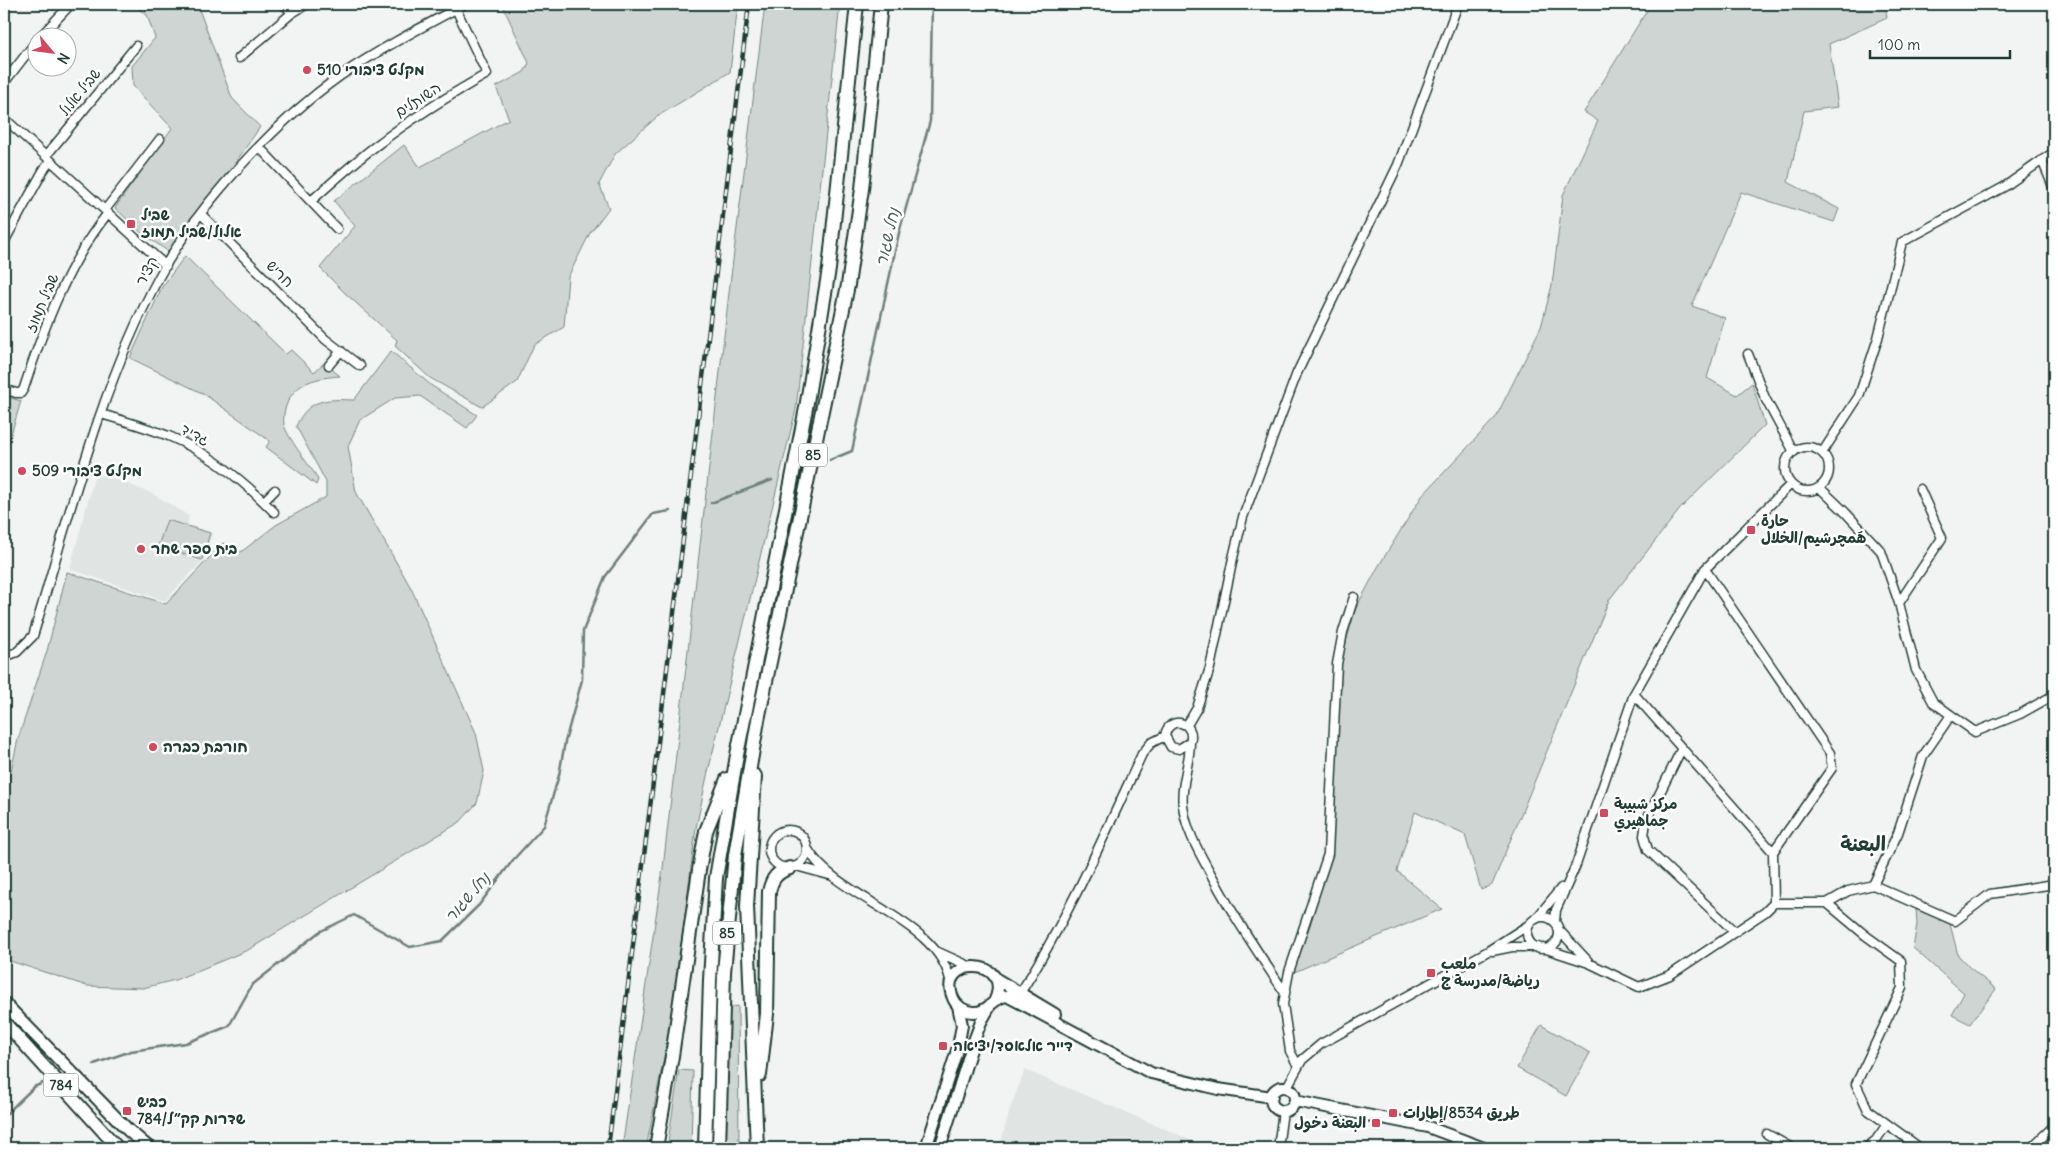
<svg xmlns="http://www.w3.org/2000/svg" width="2058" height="1152" viewBox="0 0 2058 1152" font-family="Delius,'Playpen Sans Arabic','Playpen Sans Hebrew',sans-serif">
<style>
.built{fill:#e0e4e3}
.green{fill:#ced5d3;stroke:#768984}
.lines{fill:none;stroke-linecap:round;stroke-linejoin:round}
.stream{stroke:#6d807b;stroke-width:2.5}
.minor-casing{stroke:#1f3d34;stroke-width:11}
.secondary-casing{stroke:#1f3d34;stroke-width:14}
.primary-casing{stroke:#1f3d34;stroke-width:15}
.trunk-casing{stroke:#1f3d34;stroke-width:16}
.minor{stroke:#fff;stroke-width:8}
.secondary{stroke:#fff;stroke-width:10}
.primary{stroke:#fff;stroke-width:11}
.trunk{stroke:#fff;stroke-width:12}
.rail-casing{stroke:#1f3d34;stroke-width:4.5}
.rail{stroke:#fff;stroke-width:2.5;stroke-dasharray:8;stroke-linecap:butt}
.poi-dot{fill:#d1495b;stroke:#fff;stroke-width:2}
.labels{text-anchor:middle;stroke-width:5;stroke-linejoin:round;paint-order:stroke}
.shield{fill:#fff;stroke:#627771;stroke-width:1}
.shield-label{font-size:14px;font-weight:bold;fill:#1f3d34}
.poi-label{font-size:15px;font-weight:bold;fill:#1f3d34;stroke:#fff;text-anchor:start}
.street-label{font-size:15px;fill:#1f3d34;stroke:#fff}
.water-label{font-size:16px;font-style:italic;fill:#465f57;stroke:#fff}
.district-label{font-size:20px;font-weight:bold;fill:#1f3d34;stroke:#fff}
</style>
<rect width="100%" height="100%" fill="#f2f3f3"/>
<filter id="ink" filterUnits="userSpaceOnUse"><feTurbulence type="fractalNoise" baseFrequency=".02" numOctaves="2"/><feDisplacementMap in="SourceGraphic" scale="10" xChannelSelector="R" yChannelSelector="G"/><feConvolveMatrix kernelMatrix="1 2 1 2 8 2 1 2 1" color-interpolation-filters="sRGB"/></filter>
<g filter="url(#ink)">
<!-- built -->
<path class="built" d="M95,474L116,479L153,494L189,516L187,525L212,533L203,560L165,601L70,569Z
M1025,1070L1165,1129L1209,1148H999L1011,1106Z"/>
<!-- green -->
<path class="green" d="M132,4H197L232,98L260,127L172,254L144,235L115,208L172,128L133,86L132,66L155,38L147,15Z
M502,4H738L730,72L658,116L615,154L599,184L609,208L590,233L568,277L564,327L534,345L517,382L482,407L430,378L395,346L397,340L345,293L320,268L355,226L334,201L404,145L420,167L509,119L496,87L524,72L529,63Z
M765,4H840L796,409L707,776L696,828L672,1017L646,1148H622L663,868L730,284Z
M1651,4H1885L1887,18L1829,44L1838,107L1804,111L1788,182L1839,209L1834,222L1741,192L1692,306L1725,318L1707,378L1737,395L1752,383L1765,425L1680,509L1609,600L1492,885L1481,890L1465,835L1415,812L1397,871L1442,909L1292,973L1329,842L1340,662L1356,608L1378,567L1422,496L1496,417L1541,327L1552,285L1563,195L1598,121L1584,112Z
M185,256L286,354L291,350L314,372L324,363L340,376C317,378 295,381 286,406C284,412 283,418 284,425C287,436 307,463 315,474L318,480L316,485L266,447L270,441L204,394L130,358L162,287Z
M391,351L432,386L477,415L467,428L420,396L395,398L360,420L348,446L356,492L411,588L476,733L484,771L477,803L460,822L248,950L175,980L143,988L87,986L4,959V803L18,739L47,651L67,572L166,604L223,543L241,552L276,525L326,497V482L296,426C309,398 326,399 354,400Z
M4,396L21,401L4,458Z
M167,520L210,533L202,560L158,546Z
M1916,909L1950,924L1958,955L1969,967L1996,989L1970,1024L1952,1015L1964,993L1913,948L1917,924Z
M738,1006L739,1148H726L728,1077L726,1008Z
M1541,1025L1590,1053L1566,1096L1517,1068Z
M679,1070L693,1071L691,1148H667Z"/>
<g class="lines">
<!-- stream -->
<path class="stream" d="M830,460L852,451L899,233L930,121L932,4
M711,503L772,480
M94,1064L131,1051L186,1043L229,1026L252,985L319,932L354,915L410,947L442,941L479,905L513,860L544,826L559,775L565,742L582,680L583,631L605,577L653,514L670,511
M4,1116L34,1087L43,1083"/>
<defs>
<path id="minor" d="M284,4L292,13
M39,38L71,4
M239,58L292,13L307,4
M4,83L38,39
M4,118L166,266
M259,147L337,229
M46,156L136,46
M2042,160L2054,189
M311,201C334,181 356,160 381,142C415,116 450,95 487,74L456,9
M105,210L160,139
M201,214L325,339L360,366
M4,242L43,171L50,161
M1748,354L1765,398L1794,452
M329,365L341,351
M4,389L16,393H21L24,388C44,327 67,264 108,213
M101,414C125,421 149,428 171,437C211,454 245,482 274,512
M1785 469a22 22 0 1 1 44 0a22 22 0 1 1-44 0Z
M1822,453L1859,396L1878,338L1902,242L2004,187L2054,152
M1820,488L1845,512L1881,551L1899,603L1916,670L1933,702L1951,715
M264,501L275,490
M1705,569L1830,753L1832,768L1773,852L1774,903
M1899,603L1942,538L1920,489
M4,657L17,652L33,636C69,517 100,387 159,277C197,206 274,123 340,76C380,49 422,27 465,4
M1634,694L1773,852
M1187,725L1197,708L1210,668L1233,558L1243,517L1297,373L1398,165L1458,4
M1190,742C1190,764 1180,786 1183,806C1186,831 1200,854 1212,876C1234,917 1259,954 1285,993
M1682,748L1646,821L1644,836L1648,850L1735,932
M769 849a19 19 0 1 1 38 0a19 19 0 1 1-38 0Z
M807,848C836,900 942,919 951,985
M796,866L829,875
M1873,885L1898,833L1923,756L1951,715L1975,732L2020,714L2054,695
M1827,903L1848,891L1873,885L1955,921L1990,894L2054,884
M1527 933a16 16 0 1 1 32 0a16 16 0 1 1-32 0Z
M1536,919L1561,888
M1555,922L1556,910L1576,865L1634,694L1705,569L1791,484
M1558,929L1588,961
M1543,948L1589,963L1639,987L1670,975L1765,912L1774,903H1827L1865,935L1901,961L1902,988L1856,1084L1868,1110L1920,1148
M1492,951L1512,947H1538
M938,952L969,966
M1017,998C1067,921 1104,836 1142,754L1151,743L1165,736C1168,714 1197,722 1190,742L1179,749L1171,747L1165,736
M1298,1066L1290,1051L1283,1004L1289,972L1328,854L1337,664L1343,632L1354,597
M1287,1087L1302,1060L1321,1044L1488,951L1530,924
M1767,1134L1792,1148
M1278,1148L1283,1111
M1866,1148L1876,1140L1887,1124
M2031,1148L2054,1126"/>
<path id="secondary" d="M995,978L1055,1014
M994,1002C1016,956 935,956 953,998C956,1006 965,1012 974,1012C988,1013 993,997 1007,996L1151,1073L1218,1089L1272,1097
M1271 1099a12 12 0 1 1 24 0a12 12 0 1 1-24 0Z
M1295,1101L1428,1127L1484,1148
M926,1148L958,1047L962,1025L958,1006
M940,1148L972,1046L981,1022L989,1008"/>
<path id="primary" d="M4,1003L128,1130L149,1148
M4,1022L118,1148"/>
<path id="trunk" d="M755,776L747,906L757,1148
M760,1075L767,1014L769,892C772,878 777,872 790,868
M656,1148L672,1056L699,870L706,831L727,779
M705,1148L710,980L716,878L737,755L806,408L829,269L857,4
M719,1148L724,972L735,855L758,720L848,285L862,189L881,4"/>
</defs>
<!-- minor casing -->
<use href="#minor" class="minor-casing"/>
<!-- secondary casing -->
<use href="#secondary" class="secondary-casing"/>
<!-- primary casing -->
<use href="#primary" class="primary-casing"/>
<!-- trunk casing -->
<use href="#trunk" class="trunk-casing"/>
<!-- minor -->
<use href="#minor" class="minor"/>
<!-- secondary -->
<use href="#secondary" class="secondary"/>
<!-- primary -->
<use href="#primary" class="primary"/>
<!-- trunk -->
<use href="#trunk" class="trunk"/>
<defs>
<path id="rail" d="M608,1148L749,4"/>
</defs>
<!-- rail casing -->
<use href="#rail" class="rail-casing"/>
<!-- rail -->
<use href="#rail" class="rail"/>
</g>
</g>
<!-- markers -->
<g class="poi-dot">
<circle cx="307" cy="70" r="5"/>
<rect x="126" y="219" width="10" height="10" rx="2.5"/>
<circle cx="22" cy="471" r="5"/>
<rect x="1746" y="525" width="10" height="10" rx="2.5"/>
<circle cx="141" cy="549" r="5"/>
<circle cx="153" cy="747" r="5"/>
<rect x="1599" y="808" width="10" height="10" rx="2.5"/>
<rect x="1426" y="968" width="10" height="10" rx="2.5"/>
<rect x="938" y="1041" width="10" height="10" rx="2.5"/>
<rect x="122" y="1106" width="10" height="10" rx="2.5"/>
<rect x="1388" y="1108" width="10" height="10" rx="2.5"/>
<rect x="1371" y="1118" width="10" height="10" rx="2.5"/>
</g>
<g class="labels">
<!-- shield labels -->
<g class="shield">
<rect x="799" y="443.5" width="28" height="23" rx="4"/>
<rect x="713" y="921.5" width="28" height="23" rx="4"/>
<rect x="43.5" y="1073.5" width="35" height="23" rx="4"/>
</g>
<g class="shield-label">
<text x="813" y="460">85</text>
<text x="727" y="938">85</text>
<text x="61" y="1090">784</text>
</g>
<!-- poi labels -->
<g class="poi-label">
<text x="317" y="75">מקלט ציבורי 510</text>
<text x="141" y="220">שביל<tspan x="141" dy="17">אלול/שביל תמוז</tspan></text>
<text x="32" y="476">מקלט ציבורי 509</text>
<text x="1761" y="526">حارة<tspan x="1761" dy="17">هَمچرشيم/الخلال</tspan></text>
<text x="151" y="554">בית ספר שחר</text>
<text x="163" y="752">חורבת כברה</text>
<text x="1614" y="809">مركز شبيبة<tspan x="1614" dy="17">جماهيري</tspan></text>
<text x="1441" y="969">ملعب<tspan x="1441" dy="17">رياضة/مدرسة ج</tspan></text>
<text x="953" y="1051">דייר אלאסד/יציאה</text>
<text x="137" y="1107">כביש<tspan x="137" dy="17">784/שדרות קק״ל</tspan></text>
<text x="1403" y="1118">طريق 8534/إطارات</text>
<text x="1366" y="1128" text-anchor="end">البعنة دخول</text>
</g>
<!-- street labels -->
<g class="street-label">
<text transform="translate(80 92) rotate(-51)" y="5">שביל אלול</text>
<text transform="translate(418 100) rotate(-33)" y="5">השותלים</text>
<text transform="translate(147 271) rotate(-61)" y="5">קציר</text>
<text transform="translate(280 274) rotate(45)" y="5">חריש</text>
<text transform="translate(42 303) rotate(-67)" y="5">שביל תמוז</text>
<text transform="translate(195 435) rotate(28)" y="5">גדיד</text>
</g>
<!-- water labels -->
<g class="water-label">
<text transform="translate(887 237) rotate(-77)" y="6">נחל שגור</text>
<text transform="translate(467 897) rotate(-49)" y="6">נחל שגור</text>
</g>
<!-- district labels -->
<g class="district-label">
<text x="1863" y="851">البعنة</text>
</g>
</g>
<!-- margin -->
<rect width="2058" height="1152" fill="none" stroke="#fff" stroke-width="20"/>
<rect x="10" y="10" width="2038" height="1132" fill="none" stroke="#1f3d34" stroke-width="2" filter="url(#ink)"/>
<!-- north arrow -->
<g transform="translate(52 52) rotate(119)"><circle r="24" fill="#ffffff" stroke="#a5b1ae"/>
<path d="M0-4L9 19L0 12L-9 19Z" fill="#d1495b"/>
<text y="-8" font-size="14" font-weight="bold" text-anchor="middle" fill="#1f3d34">N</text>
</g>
<!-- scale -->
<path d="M1870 50v8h140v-8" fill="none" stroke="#1f3d34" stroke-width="2.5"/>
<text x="1878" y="50" font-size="15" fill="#1f3d34" stroke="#ffffff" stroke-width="4" paint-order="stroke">100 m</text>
</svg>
